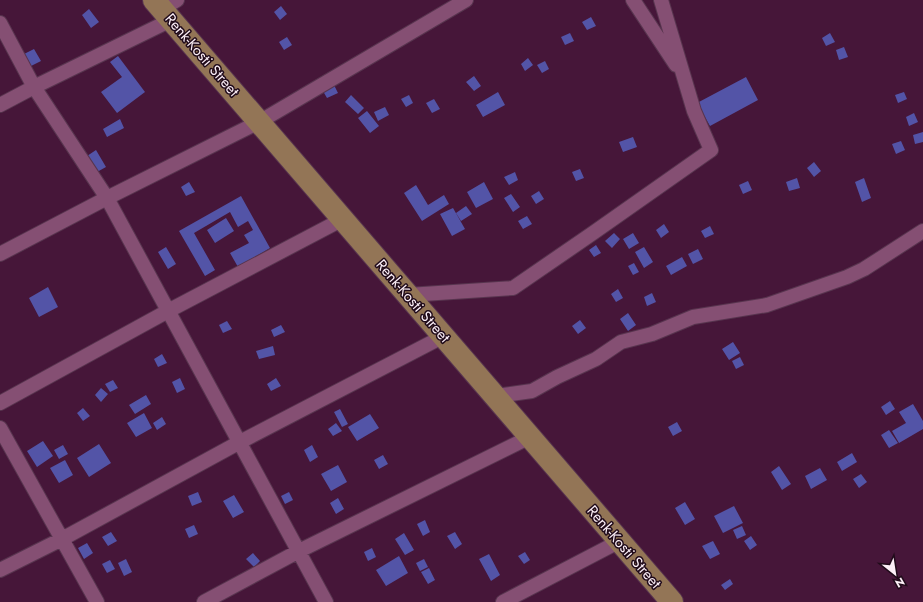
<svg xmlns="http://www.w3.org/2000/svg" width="923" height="602" viewBox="0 0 923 602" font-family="Jost,sans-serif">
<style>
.building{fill:#5354a7}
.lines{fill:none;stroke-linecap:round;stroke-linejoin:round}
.minor-casing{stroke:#58354f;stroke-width:16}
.primary-casing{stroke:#58354f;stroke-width:24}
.minor{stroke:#854f73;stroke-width:14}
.primary{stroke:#937556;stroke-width:22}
.labels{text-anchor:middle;stroke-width:3;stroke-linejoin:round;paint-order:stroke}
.street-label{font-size:15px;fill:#fceff7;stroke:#200b1a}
</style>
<rect width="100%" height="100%" fill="#461639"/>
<!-- building -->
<path class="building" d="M281,6L287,14L280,20L274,12Z
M89,9L99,22L91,28L82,15Z
M591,17L596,26L587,30L582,22Z
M570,33L574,41L565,45L561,37Z
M830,33L835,42L826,46L822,38Z
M287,37L292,45L284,50L279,42Z
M844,47L848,57L839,60L836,50Z
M34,49L41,61L31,66L24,54Z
M118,56L145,92L117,113L101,92L122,77L110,62Z
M528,58L533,65L525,71L521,64Z
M545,61L549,69L542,73L537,65Z
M474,76L481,86L474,91L466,82Z
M746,77L758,100L710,126L697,103Z
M332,81L338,93L327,98L320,86Z
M498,92L505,105L483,117L476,105Z
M904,92L907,99L898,103L895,95Z
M351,95L364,108L358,114L345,102Z
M409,95L413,103L406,107L401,99Z
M434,99L440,109L432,113L426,103Z
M385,107L389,115L378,121L374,112Z
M367,111L379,126L370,133L358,118Z
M914,113L918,122L909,126L906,117Z
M120,119L124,128L107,137L103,129Z
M923,132V142L915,144L913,135Z
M633,137L637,147L623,152L619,142Z
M901,141L905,150L896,154L892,144Z
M96,150L106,167L97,172L87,156Z
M814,162L821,171L814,177L807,168Z
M580,169L584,178L576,181L572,172Z
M515,172L518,180L509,185L504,177Z
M797,178L800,188L789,191L786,182Z
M864,178L871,198L862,202L855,182Z
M748,181L752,190L743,194L739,185Z
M189,182L195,192L186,196L181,187Z
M484,182L493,199L476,208L467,192Z
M416,185L428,205L444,195L449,204L422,221L404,193Z
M539,191L544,199L536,204L531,196Z
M511,194L520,207L513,212L504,198Z
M241,196L270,248L238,267L230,253L249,243L244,235L253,230L248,221L238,227L230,212L194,233L215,270L205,276L179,231Z
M466,206L472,214L461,221L456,213Z
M453,208L465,229L452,236L440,214Z
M527,216L532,224L523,229L518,221Z
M226,218L234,231L215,243L207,230Z
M664,224L669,232L661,238L656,230Z
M710,226L714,234L705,238L701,231Z
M614,233L620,239L612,248L605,241Z
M633,233L639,243L629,249L623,239Z
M596,245L601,253L594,257L589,250Z
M166,247L176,264L168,269L158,252Z
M644,247L653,262L644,268L635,252Z
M698,249L703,259L693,264L688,254Z
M682,257L687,266L671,275L666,266Z
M634,263L639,272L633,275L628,266Z
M48,287L58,307L39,317L29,298Z
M618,289L623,298L616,302L611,294Z
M652,293L656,302L647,306L644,297Z
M628,313L636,325L628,331L620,319Z
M580,320L586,328L578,334L572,326Z
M227,321L232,329L223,333L219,325Z
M281,325L285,332L274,337L271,330Z
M733,342L740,353L729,360L722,349Z
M273,346L275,355L259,359L256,351Z
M162,354L167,363L158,367L154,359Z
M740,357L744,365L736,369L732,361Z
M180,378L185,389L177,393L172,382Z
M276,378L281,386L271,391L267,384Z
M113,380L118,388L110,392L105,384Z
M101,388L108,394L101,402L95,395Z
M146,395L151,404L135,414L129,405Z
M890,401L895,409L886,415L881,407Z
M913,404L923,421V429L899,443L892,431L906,423L899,412Z
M83,408L90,416L83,421L77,413Z
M340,409L348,424L342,427L334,412Z
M144,413L152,428L136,437L127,423Z
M370,414L379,428L357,441L348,427Z
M162,417L166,424L157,430L153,423Z
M677,422L682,431L673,436L668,427Z
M336,423L342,431L333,436L328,429Z
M889,430L898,443L889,448L881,435Z
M43,441L53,456L37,467L27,451Z
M99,444L111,463L89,477L77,458Z
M63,445L68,454L59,459L54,450Z
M312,445L318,457L310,462L304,450Z
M852,453L857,462L842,471L837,462Z
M383,455L388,464L379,469L374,460Z
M65,460L73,475L59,483L50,468Z
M338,465L347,482L331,491L321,474Z
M779,466L791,484L782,490L771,472Z
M820,468L827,480L811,489L805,476Z
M861,474L867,482L859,488L853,479Z
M198,492L202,502L192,506L188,496Z
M289,492L293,500L285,504L281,496Z
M234,495L244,512L233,518L223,501Z
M338,498L344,509L336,514L330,503Z
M685,502L695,519L685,525L675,508Z
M734,506L743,523L723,533L714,516Z
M425,520L430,532L423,536L417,524Z
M194,525L198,534L189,538L185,529Z
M742,526L746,535L737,539L733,530Z
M111,532L117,541L108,546L102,537Z
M455,532L462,544L455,549L447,536Z
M404,533L414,550L405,555L395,539Z
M751,536L757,545L750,550L744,541Z
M713,541L720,554L710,559L702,546Z
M87,543L93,553L84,559L78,548Z
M372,548L376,557L368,561L364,552Z
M525,552L530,560L524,564L518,556Z
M253,553L260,561L254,567L246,559Z
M489,554L500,575L491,581L479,559Z
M399,556L408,573L386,586L376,570Z
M126,559L132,572L124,576L118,563Z
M424,559L428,567L420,571L416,563Z
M110,560L115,569L107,573L102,564Z
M429,568L435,580L428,584L421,572Z
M730,579L733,584L725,590L721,585Z"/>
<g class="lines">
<defs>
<path id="minor" d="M633,0L676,65
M162,9L177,0
M0,23L34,87L107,198L326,602
M0,105L34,87L171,20
M0,254L107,198L259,122L466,0
M408,295L513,288L593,233L711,150L694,111L661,0
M496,396L532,391L557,377L596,359L621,342L652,334L693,317L767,305L847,277L864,269L923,231
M0,403L168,311L343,219
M0,428L97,602
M0,570L62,539L240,442L444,336
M204,602L299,551L530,437
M503,602L620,541"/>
<path id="primary" d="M154,0L672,602"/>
</defs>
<!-- minor casing -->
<use href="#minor" class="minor-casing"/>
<!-- primary casing -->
<use href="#primary" class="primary-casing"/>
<!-- minor -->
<use href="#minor" class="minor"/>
<!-- primary -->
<use href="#primary" class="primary"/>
</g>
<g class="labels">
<!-- street labels -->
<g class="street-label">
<text transform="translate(202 55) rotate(49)" y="5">Renk-Kosti Street</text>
<text transform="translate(413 301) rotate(49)" y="5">Renk-Kosti Street</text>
<text transform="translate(624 547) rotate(49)" y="5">Renk-Kosti Street</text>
</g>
</g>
<!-- north arrow -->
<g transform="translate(895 574) rotate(150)" stroke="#200b1a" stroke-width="3" paint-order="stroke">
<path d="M0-3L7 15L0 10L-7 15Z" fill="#fceff7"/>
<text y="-6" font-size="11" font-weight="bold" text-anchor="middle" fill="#fceff7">N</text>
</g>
</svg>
